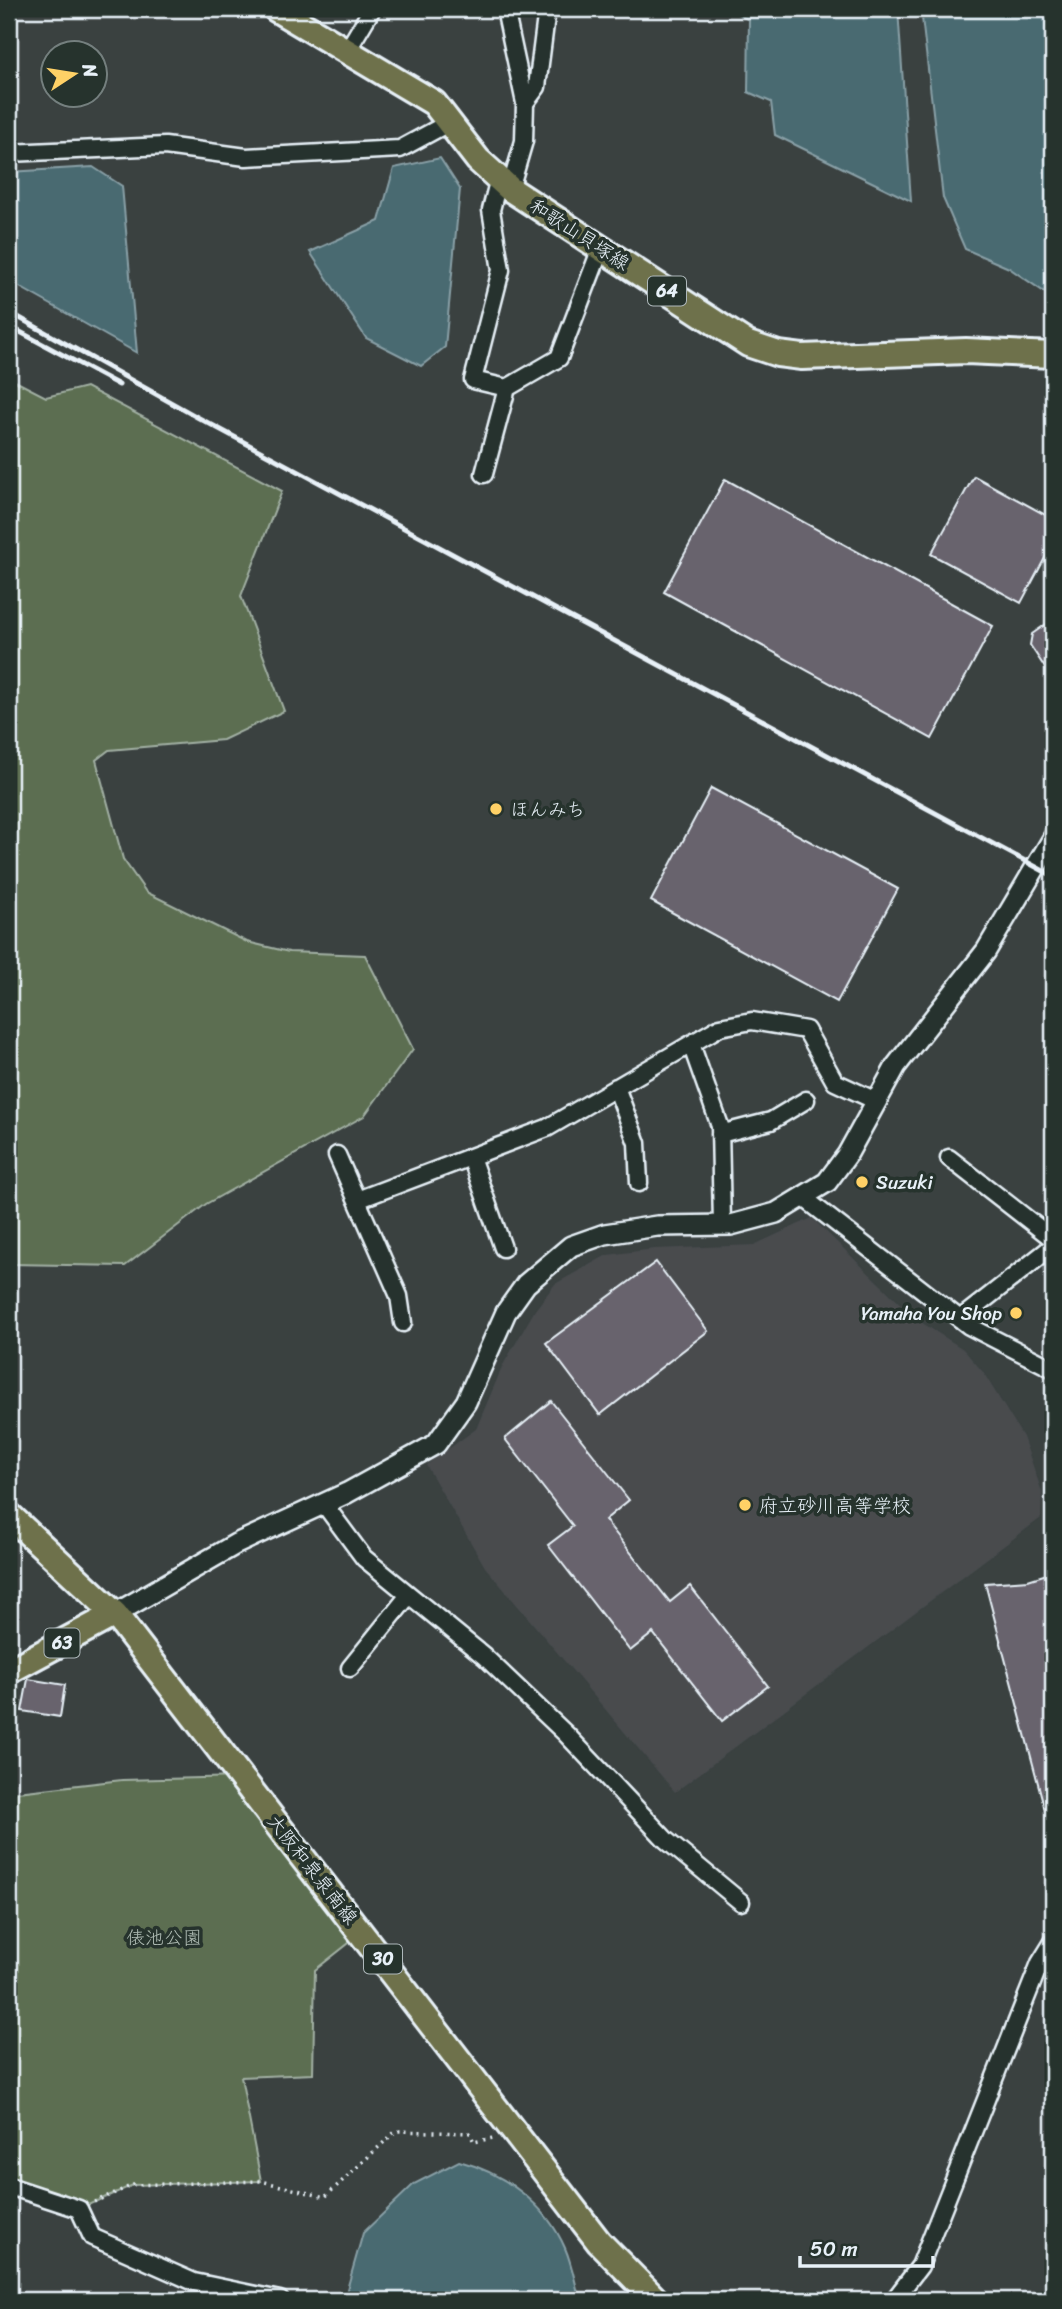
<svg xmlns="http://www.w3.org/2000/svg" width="1062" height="2309" viewBox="0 0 1062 2309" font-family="Sriracha,'Klee One',sans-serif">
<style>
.built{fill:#484b4e}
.green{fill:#5c6e51;stroke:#a2b0a4;stroke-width:2}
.water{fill:#4a6a71;stroke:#89a0a7;stroke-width:2}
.building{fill:#68636d;stroke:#e8f1f8;stroke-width:2}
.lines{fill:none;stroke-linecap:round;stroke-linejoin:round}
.minor-casing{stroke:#e8f1f8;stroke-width:21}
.tertiary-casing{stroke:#e8f1f8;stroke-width:24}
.primary-casing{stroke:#e8f1f8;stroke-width:30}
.path{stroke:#e8f1f8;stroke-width:3.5;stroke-dasharray:2 5;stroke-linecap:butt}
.minor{stroke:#26332d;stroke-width:16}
.tertiary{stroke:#26332d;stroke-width:19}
.primary{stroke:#6e714b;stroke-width:24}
.rail{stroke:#e8f1f8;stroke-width:5}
.poi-dot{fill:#ffd166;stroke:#26332d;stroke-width:2.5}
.labels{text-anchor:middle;stroke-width:7;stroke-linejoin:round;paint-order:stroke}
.shield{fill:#26332d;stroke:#aeb8bb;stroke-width:2}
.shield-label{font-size:18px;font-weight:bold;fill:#e8f1f8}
.street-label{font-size:19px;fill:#e8f1f8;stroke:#26332d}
.poi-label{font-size:19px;fill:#e8f1f8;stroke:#26332d;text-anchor:start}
.park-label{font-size:19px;fill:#b0bdb5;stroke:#26332d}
</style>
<rect width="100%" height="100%" fill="#3a4140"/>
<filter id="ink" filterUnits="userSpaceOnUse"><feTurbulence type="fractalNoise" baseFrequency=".0143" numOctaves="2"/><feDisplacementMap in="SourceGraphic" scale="14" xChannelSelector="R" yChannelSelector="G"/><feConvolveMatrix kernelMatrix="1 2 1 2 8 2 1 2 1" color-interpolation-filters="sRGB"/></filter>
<g filter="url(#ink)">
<!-- built -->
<path class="built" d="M812,1218L916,1319L963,1349L983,1372L1023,1437L1042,1492L1041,1518L675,1792L485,1567L426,1465L476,1429L503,1365L535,1310L555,1284L607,1255L654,1249L754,1245Z"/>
<!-- green -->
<path class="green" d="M9,378L46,397L86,387L282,491L241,596L284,711L223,740L109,750L96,760L123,859L146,892L247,942L289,952L365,955L413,1049L364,1116L206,1204L125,1266L9,1264Z
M241,1777L363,1932L315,1970L313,2074L241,2077L261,2181L133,2185L79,2209L9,2186V1793L122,1780Z"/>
<!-- water -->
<path class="water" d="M729,9H898L911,201L775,135L771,102L748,92L749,20Z
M921,9H1053V298L1009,268L965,249L943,198Z
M440,158L460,189L445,347L421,366L366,338L310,252L379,221L394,168Z
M93,167L122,186L137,353L9,281V172Z
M459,2161C504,2173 546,2204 565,2248C572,2264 575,2283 580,2300H344L363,2233L414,2184Z"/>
<!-- building -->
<path class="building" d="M974,476L1053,519V543L1021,603L931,554Z
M725,479L993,626L932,739L664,592Z
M1052,620L1053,621V680L1030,645L1032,634Z
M711,788L898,889L837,1002L651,901Z
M656,1262L708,1331L600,1415L546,1343Z
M551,1401L629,1500L605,1520L670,1602L690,1586L768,1686L722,1721L653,1633L630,1651L548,1545L573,1526L505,1439Z
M1053,1572V1823L1049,1825L985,1583L1028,1580Z
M28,1679L65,1685L60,1717L22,1711Z"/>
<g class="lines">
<defs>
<path id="minor" d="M505,9L525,103L524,141L510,189
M347,51L372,9
M525,103L537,87L547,9
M9,153L165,146L246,157L400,149L450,122
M499,178L491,210L501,270L473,380L507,388L559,358L601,248
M484,474L507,388
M691,1044L720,1126L722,1225
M616,1087L637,1143L639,1183
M720,1134L771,1121L806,1100
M337,1155L399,1296L403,1323
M471,1157L503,1248
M949,1158L1053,1239
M804,1198L969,1326L1053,1369
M357,1200L547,1128L720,1027L752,1021L806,1030L835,1082L876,1101
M960,1319L1053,1246
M324,1504L364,1558L484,1656L566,1734L666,1840L741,1902
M350,1668L409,1595
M9,2186L79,2209L92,2237L194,2282L280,2300
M894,2300L920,2266L1040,1963L1053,1942"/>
<path id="tertiary" d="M115,1614L236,1544L347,1493L436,1444L466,1402L506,1312L526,1284L571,1246L605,1234L657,1226L731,1225L776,1213L827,1182L847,1155L896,1066L986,951L1053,838"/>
<path id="primary" d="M276,9L434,103L478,160L510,189L748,344L778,354L802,357L966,351L1053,355
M9,1515L115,1614L599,2242L656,2300
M9,1671L115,1614"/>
</defs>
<!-- minor casing -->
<use href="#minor" class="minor-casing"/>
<!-- tertiary casing -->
<use href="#tertiary" class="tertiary-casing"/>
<!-- primary casing -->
<use href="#primary" class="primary-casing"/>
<!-- path -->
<path class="path" d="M9,1025L19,1040
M94,2202L133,2185L261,2181L325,2197L396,2131L470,2133L474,2142L493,2138"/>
<!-- minor -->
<use href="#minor" class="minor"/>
<!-- tertiary -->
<use href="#tertiary" class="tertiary"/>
<!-- primary -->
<use href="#primary" class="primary"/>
<!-- rail -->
<path class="rail" d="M9,312L197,417L1053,876
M9,326L119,385"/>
</g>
</g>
<!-- markers -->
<g class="poi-dot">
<circle cx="496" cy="809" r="7"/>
<circle cx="862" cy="1182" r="7"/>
<circle cx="1016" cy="1313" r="7"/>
<circle cx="745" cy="1505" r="7"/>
</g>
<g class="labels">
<!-- shield labels -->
<g class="shield">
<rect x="648" y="276.5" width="38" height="29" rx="5"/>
<rect x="44.5" y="1628.5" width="35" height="29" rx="5"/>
<rect x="364" y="1944.5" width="38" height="29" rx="5"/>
</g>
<g class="shield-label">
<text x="667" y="297">64</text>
<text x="62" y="1649">63</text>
<text x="383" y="1965">30</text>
</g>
<!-- street labels -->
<g class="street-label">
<text transform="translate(580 234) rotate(33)" y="7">和歌山貝塚線</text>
<text transform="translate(313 1869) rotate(52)" y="7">大阪和泉泉南線</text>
</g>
<!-- poi labels -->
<g class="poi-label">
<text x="510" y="816">ほんみち</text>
<text x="876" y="1189">Suzuki</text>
<text x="1002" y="1320" text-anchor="end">Yamaha You Shop</text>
<text x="759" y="1512">府立砂川高等学校</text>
</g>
<!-- park labels -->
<g class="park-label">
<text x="164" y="1944">俵池公園</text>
</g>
</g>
<!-- margin -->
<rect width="1062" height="2309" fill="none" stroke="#26332d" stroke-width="35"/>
<rect x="18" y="18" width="1027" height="2274" fill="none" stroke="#e8f1f8" stroke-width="2.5" filter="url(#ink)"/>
<!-- north arrow -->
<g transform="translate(74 74) rotate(78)"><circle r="33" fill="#26332d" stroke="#747f7e" stroke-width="2"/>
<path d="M0-5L12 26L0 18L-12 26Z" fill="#ffd166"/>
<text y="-10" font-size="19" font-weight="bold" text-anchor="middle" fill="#e8f1f8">N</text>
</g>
<!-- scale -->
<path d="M800 2256v10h133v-10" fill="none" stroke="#e8f1f8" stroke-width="3.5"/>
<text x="810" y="2256" font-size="21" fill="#e8f1f8" stroke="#26332d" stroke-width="5" paint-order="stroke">50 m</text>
</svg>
